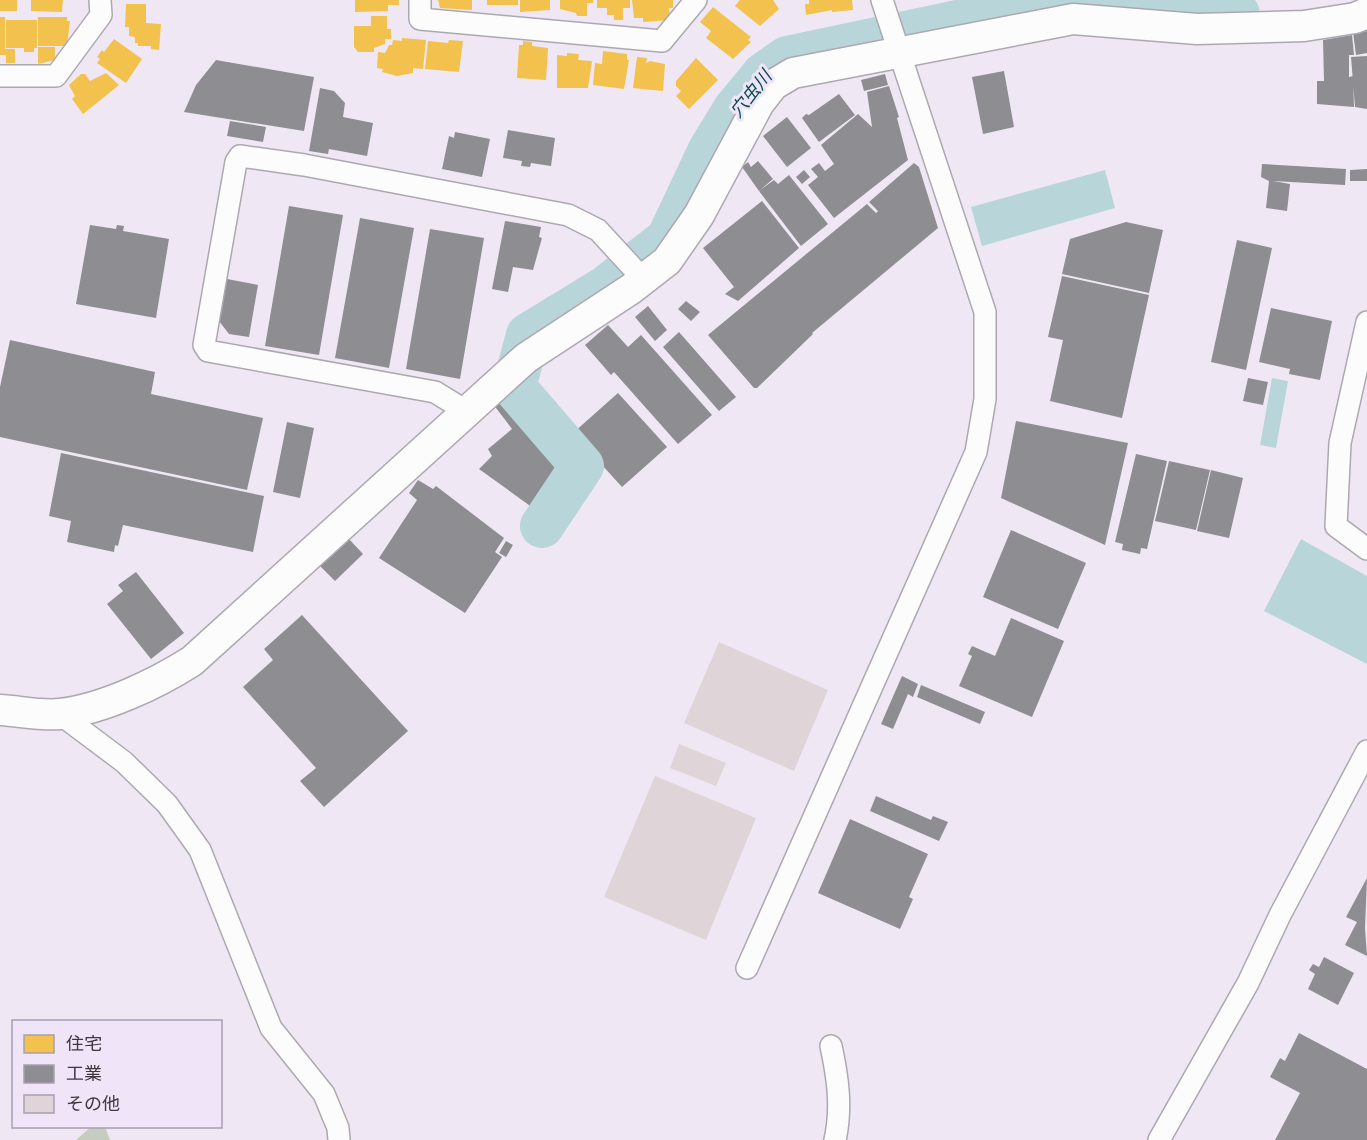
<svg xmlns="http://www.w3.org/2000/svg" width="1367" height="1140" viewBox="0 0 1367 1140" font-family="'Varela Round','Noto Sans JP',sans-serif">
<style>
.forest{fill:#c6ccc0}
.water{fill:#b8d6da}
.homes{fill:#f2c14e}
.industry{fill:#8d8d92}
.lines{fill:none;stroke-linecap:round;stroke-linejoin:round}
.river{stroke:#b8d6da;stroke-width:44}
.building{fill:#dfd4d8}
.street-casing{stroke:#ada8b0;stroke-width:24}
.secondary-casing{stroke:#ada8b0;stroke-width:33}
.street{stroke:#fdfcfd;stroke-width:21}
.secondary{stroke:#fdfcfd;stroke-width:30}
.labels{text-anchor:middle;stroke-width:6;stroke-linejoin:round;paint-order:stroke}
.water-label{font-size:18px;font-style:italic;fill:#064d4e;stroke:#f0e4f8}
</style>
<rect width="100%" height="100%" fill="#efe8f4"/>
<!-- forest -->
<path class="forest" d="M92,1126L105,1127L110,1140H76Z"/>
<!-- water -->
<path class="water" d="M1105,170L1115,208L982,246L971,207Z
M1272,378L1288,381L1276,448L1260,445Z
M1301,539L1367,576V664L1264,611Z"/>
<!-- homes -->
<path class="homes" d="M0,0H17V11H0Z
M31,0H63L62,12L31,11Z
M355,0H399V5H388V11L355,12Z
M438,0H472V10L440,8Z
M487,0H518V5H487Z
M520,0H550V10L520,12Z
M560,0H593V3H587V16H577L576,13L560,9Z
M597,0H630V8H623V20H614V15H607V8H597Z
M632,0H673V8H669L670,20L643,22V18H634Z
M740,0H773L779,9L760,26L735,6Z
M809,0H852L853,10L832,12V10L806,15L805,4H809Z
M126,4H146V23L161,24L159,50L151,49V46H138V43H135V37L129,36V27H125Z
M713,7L751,37L748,40L751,42L733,59L706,38L711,31L700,22Z
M371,16H387V29H391V39H385V44L374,48V52H358L354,47V26H371Z
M0,17H5V49H15V63H6V55H0Z
M38,17H67V21H70L67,46H38Z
M6,20H37V48H34V52H24V48H6Z
M402,38L426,40L423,69L413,68V73L397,76L382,72L383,69L377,68L378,52L385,53L389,45H392L393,40L402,41Z
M114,39L142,59L126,83L97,63L100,59L97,57L102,50L104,52Z
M449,40L463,41L459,72L425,69L428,41L448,43Z
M523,41L532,42V46L548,48L546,80L517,78L519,45H523Z
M38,47H55V60L38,64Z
M603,51L627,54V60H629L624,89L593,85L595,63L602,64Z
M567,53L579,54L578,60L592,61L588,88H557V55L567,56Z
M637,57L647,58L646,63L650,61L665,64L663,91L633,88Z
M696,58L718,80L689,109L676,96L681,91L676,86V81Z
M106,73L119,85L83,114L72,99L75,96L69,85L81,74H85L90,81Z"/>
<!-- industry -->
<path class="industry" d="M1367,31V53L1356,55L1353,32Z
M1352,35L1354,55H1349V77L1353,76L1354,107L1317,104V81H1324L1323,40Z
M1367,56V109L1355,107L1351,57Z
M216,60L314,77L304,131L184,112L196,85Z
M1004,71L1014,127L983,134L972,77Z
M885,74L888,85L864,91L861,80Z
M889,86L899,117L897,118L908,160L834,218L808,185L818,177L811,169L819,163L825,171L834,164L821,145L858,114L872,127L867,92Z
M320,88L334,91L345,103L343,117L373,123L367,156L329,149L328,154L309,151Z
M839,94L855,115L819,142L802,118L806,114L809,115Z
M787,117L811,148L787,167L763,136Z
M230,121L266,127L263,142L227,136Z
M508,130L555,138L551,166L531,163L530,167L521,166L522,161L503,158Z
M455,132L490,139L482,177L442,169L449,136L454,138Z
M758,161L773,179L759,191L742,167L748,162L751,167Z
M914,163L919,167L938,228L812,333L813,334L757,388H754L708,335L867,204L876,213L878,211L869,202Z
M1262,164L1346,169L1345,185L1273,181L1290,184L1287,211L1266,208L1269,181L1261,177Z
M1367,169V181H1350V170Z
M804,170L810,177L802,184L796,177Z
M789,175L828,224L801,246L759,191L774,180L778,184Z
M762,201L799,248L738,301L725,294L734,287L703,248Z
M289,206L343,215L319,355L265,346Z
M360,218L414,228L389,368L335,358Z
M505,221L541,227L539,237L542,238L533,270L513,267L508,292L492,289Z
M1126,222L1163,230L1149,293L1062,274L1070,239Z
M90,225L116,229L117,225L124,226L123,231L169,239L156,318L76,304Z
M430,229L484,238L460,379L406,369Z
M1237,240L1272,248L1246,370L1211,362Z
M1062,276L1149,295L1122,418L1050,401L1063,340L1048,337Z
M227,279L258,285L249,337L229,334L219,321Z
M686,301L700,312L691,321L678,309Z
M648,306L667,330L655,341L635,317Z
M1271,308L1332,321L1320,380L1289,374L1290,369L1259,362Z
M608,325L628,347L641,335L712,415L678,444L614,372L611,375L585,345Z
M679,332L736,397L719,411L663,347Z
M10,340L155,372L151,394L263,418L247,490L0,437V387Z
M1248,378L1268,382L1263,405L1243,401Z
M508,392L571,469L540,513L479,469L492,456L488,449L512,429L493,404Z
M618,393L667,447L622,487L573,433Z
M1016,421L1128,443L1105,545L1001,498Z
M287,422L314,428L300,498L273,492Z
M61,453L264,496L253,552L123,525L118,546L115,545L114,552L67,542L71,521L49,516Z
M1136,454L1167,461L1147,549L1141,548L1140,554L1122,550L1123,544L1115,542Z
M1169,461L1210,470L1196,530L1155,521Z
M1211,470L1243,478L1229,538L1197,531Z
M418,480L433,489L436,486L504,538L495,552L502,557L465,613L379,558L417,500L409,493Z
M1011,530L1086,563L1058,629L983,597Z
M348,538L363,554L335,581L319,565Z
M506,541L513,545L506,557L499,553Z
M136,572L184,633L151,659L107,604L123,591L118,585Z
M302,615L408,731L324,807L300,781L316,768L243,687L273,660L264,649Z
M1011,618L1064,641L1032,717L959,686L972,656L968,654L972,646L995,656Z
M902,676L918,684L913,697L908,694L893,729L881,724Z
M921,685L985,712L980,724L917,697Z
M876,796L931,820L933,816L948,822L939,841L870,811Z
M850,819L928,854L909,897L913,899L900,929L818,893Z
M1367,878L1365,928L1367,956L1345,945L1357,922L1346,917Z
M1324,957L1354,973L1338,1005L1308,989L1315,974L1309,970L1313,964L1319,967Z
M1299,1033L1367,1069V1140H1275L1300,1093L1270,1077L1280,1058L1285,1061Z"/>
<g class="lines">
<!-- river -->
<path class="river" d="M542,526L582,466L514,387L528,335L605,288L668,239L710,150L735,109L764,74L787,58L1019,9L1075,1L1206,16L1238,14"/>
</g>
<!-- building -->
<path class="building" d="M719,642L828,690L794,771L684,723Z
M679,744L726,763L716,786L670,768Z
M655,776L756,818L706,940L604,897Z"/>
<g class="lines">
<defs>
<path id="street" d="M420,0V19L662,41L696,0
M0,76H56L101,15L100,0
M1367,322L1340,443L1336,526L1367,549
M466,411L435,392L208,351L204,345L236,162L240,156L304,165L568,215L598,230L644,280
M60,714L124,762L167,804L200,850L271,1028L324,1094L338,1128L339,1140
M747,968L976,452L985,399V312L882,0
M831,1046C838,1078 842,1108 835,1140
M1159,1140L1248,983L1280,915L1367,751"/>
<path id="secondary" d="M0,710C19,711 41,716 60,714C103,709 156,684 192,661L526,358L631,289L667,261L699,215L759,103L773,85L793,73L1073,19L1197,29L1304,26L1355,18L1367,13"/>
</defs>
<!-- street casing -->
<use href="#street" class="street-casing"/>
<!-- secondary casing -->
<use href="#secondary" class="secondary-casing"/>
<!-- street -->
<use href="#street" class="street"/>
<!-- secondary -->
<use href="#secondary" class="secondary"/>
</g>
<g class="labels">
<!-- water labels -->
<g class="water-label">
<text transform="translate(751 94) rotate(-51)" y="6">穴虫川</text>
</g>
</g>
<!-- legend -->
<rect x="12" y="1020" width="210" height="108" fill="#f0e4f8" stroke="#a89fae" stroke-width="1.5"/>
<rect x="24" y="1035" width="30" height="18" fill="#f2c14e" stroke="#a89fae" stroke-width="1.5"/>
<text x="66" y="1050" font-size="18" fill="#3d383f">住宅</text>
<rect x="24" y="1065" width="30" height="18" fill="#8d8d92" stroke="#a89fae" stroke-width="1.5"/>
<text x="66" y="1080" font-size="18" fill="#3d383f">工業</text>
<rect x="24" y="1095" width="30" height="18" fill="#dfd4d8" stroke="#a89fae" stroke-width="1.5"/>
<text x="66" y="1110" font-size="18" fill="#3d383f">その他</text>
</svg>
